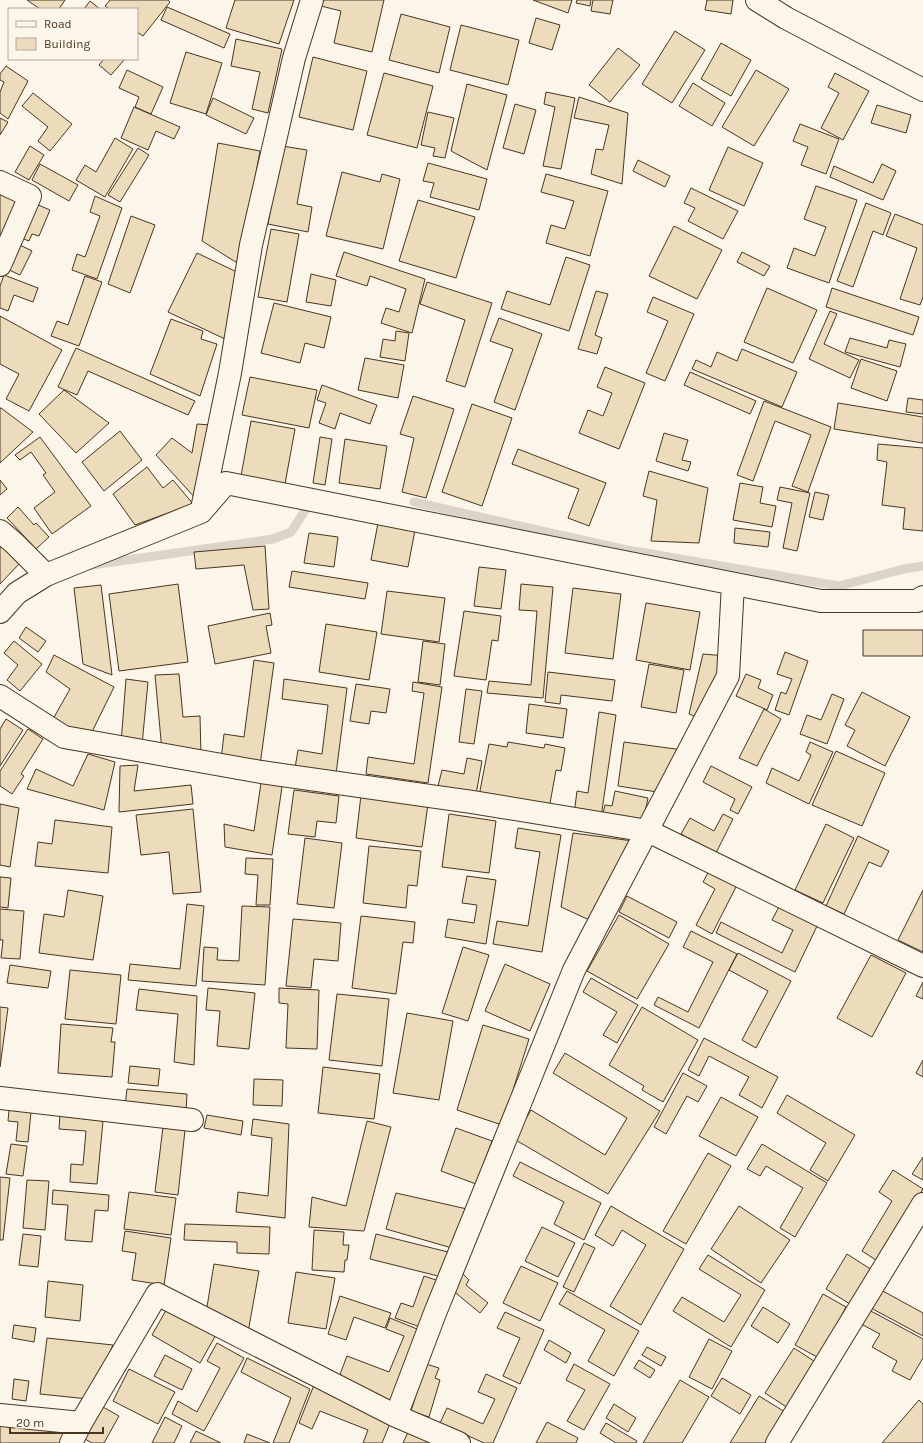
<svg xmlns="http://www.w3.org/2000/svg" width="923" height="1443" viewBox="0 0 923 1443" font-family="Karla,sans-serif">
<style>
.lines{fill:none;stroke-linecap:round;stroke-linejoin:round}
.stream{stroke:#dcd4c6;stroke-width:9}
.building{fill:#ecdcbc;stroke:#4a3520}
.minor-casing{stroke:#4a3520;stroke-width:24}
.minor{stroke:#fbf6e9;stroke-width:22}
</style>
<rect width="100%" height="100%" fill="#fbf6e9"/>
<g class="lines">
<!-- stream -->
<path class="stream" d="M414,502L622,549L839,586L904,569L923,566
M92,565L273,539L291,532L311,501"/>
</g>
<!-- building -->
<path class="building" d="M27,0H65L59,9H40Z
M110,0H168L170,2L143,36L137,32V9H109L105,6Z
M235,0H294L279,44L226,28Z
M323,0H384L372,52L334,43L341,11L321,6Z
M533,0H572L568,13Z
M577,0H591L590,6L576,3Z
M593,0H613L610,14L591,11Z
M707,0H733L731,14L705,10Z
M90,1L100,9H84Z
M167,7L230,34L224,48L161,20Z
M401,14L450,27L439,73L389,60Z
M536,18L560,25L552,50L529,43Z
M461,25L519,40L508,85L450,70Z
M675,31L705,50L672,103L642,84Z
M236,39L282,49L268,113L252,109L260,72L231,66Z
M721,43L751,60L731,96L701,79Z
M618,48L640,65L610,102L589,85Z
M186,52L222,63L206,114L170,103Z
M313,57L367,71L353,130L299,117Z
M104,59H125L111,75L99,65Z
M6,66L28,81L8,119L0,113V92L4,82L0,80V74Z
M127,70L163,87L151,114L135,107L139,97L119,88Z
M756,70L789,89L754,146L722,127Z
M384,73L433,86L417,148L367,135Z
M835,73L869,91L843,140L821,128L839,93L828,87Z
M693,83L725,103L712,126L679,106Z
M467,84L507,95L487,170L451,151Z
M546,92L575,98L561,169L543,166L555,107L544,104Z
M33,93L72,124L50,151L38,141L48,127L22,106Z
M579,97L628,113L622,184L591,174L596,149L603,150L609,125L574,118Z
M213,98L254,118L246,134L206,115Z
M515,104L536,110L524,154L503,148Z
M877,105L911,115L906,133L871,123Z
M134,107L180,127L174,139L156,131L148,150L121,138Z
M428,112L454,118L445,158L433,156L435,148L421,145Z
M0,118L8,122L0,135Z
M800,124L839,139L826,174L801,165L808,147L793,141Z
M115,138L133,149L105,197L76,180L85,165L96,172Z
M218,143L260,151L239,264L202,241Z
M30,146L44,155L29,180L15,172Z
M282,146L307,150L297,204L312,207L308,232L268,224Z
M728,147L763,163L744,206L709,190Z
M138,148L149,155L120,202L108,195Z
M638,160L670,176L665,187L633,171Z
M428,163L487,179L479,210L430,197L434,183L423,181Z
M40,164L78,185L69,201L32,180Z
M882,164L896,171L883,200L830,177L834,166L873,183Z
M342,172L380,182L382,174L400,179L383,249L326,236Z
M546,174L608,191L590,256L546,243L551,225L565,229L574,201L541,192Z
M816,186L857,200L829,283L787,268L794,248L815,256L826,227L804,219Z
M0,187L24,198L0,253Z
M691,188L738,211L723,239L688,221L695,208L684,203Z
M95,196L122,208L97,279L72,270L77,254L85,257L100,216L90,212Z
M418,200L475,217L456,278L399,261Z
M866,203L891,213L883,235L873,231L853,287L837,281Z
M36,204L50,210L39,236L32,234L29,241L21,238Z
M895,214L923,225V297L920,305L900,299L917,248L886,236Z
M131,216L155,225L130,293L108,284Z
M674,226L722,250L697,299L649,276Z
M271,229L299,234L287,302L258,297Z
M18,244L32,251L20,275L7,269Z
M344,252L425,279L412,333L381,323L386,308L399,312L406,289L370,276L367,286L336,276Z
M742,252L770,266L764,276L737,262Z
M197,253L241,274L227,340L168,312Z
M566,257L590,265L569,331L501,309L507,291L550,305Z
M311,274L336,280L331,306L306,302Z
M4,275L38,288L33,302L14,295L8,311L0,308V286Z
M85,276L102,282L79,346L51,336L57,321L68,325Z
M427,282L492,303L465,387L446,381L465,320L420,304Z
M767,288L817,310L793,363L744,342Z
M832,288L919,317L913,335L826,307Z
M596,291L608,294L595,335L602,338L597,354L578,349Z
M653,297L694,314L665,381L646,373L668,321L647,312Z
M274,303L331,317L324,348L305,343L300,363L261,353Z
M830,311L837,314L824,344L859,360L850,378L809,359Z
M0,316L62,350L29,411L6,399L19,374L0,364Z
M499,318L542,334L515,410L494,402L513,349L490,341Z
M171,319L203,331L201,339L217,344L200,396L150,374Z
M396,331L409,333L405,361L380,357L383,339L395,341Z
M850,338L887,348L889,340L906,344L900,367L845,352Z
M76,348L195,401L188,415L88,371L77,395L58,387Z
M742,349L797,372L782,407L692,369L696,360L711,367L717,352L737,361Z
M365,358L404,365L398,398L358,390Z
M861,359L897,371L887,401L851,388Z
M605,367L645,383L619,449L579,433L588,410L603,416L612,393L597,387Z
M690,372L756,401L750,414L684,385Z
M250,377L317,390L309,428L242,415Z
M322,385L377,405L370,424L340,413L335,429L319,423L326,403L317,400Z
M64,390L109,423L76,453L39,414Z
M413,396L454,409L426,498L402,492L414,438L400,434Z
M908,398L923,400V414L906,412Z
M764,401L831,427L808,492L792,486L811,435L775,421L753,481L737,475Z
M838,403L923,417V443L834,429Z
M472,404L512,418L482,506L442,492Z
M0,408H1L33,432L0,463Z
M251,421L295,429L285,484L241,476Z
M197,424L211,425L197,500L156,455L172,438L192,453Z
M120,431L142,460L104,491L82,462Z
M664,433L688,440L682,460L691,462L688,471L656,461Z
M40,437L91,506L52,534L34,508L55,492L43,475L46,473L31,452L20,460L15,455Z
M320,437L332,439L325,485L313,483Z
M345,439L387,446L380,489L339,483Z
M878,444L923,448V531L903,529L905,508L882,505L887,462L877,460Z
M518,449L606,483L589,526L568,518L579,489L512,464Z
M147,467L163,488L173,480L193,504L135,525L113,494Z
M649,471L708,488L699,543L651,541L657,500L643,496Z
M0,480L7,489L0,495Z
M740,483L763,487L760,503L776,506L772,527L733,520Z
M780,487L810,493L797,551L783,548L792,503L777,500Z
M815,492L829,495L823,520L809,517Z
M18,507L34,525L36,523L49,537L36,549L7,518Z
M378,523L415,530L408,567L371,560Z
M735,528L770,532L768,547L734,543Z
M309,533L338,537L334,567L304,563Z
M0,545L19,564L0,584Z
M265,546L269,609L253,610L244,565L196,569L194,552Z
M479,567L506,570L501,609L474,606Z
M292,571L368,583L365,599L289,587Z
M178,584L188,662L119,671L109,594Z
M521,584L553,587L543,698L487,693L489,681L531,685L537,611L519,610Z
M101,585L112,675L83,664L74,588Z
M573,588L621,594L613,659L565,653Z
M387,591L445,598L439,642L381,634Z
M646,603L700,612L690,670L636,660Z
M464,611L501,616L498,641L492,640L486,680L454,676Z
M270,613L272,625L266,626L271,653L215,664L208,626Z
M326,624L377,632L369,680L319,672Z
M26,627L46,641L38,652L19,638Z
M863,630H923V656H863Z
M14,641L42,664L20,691L7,680L18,665L4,653Z
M423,641L445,644L440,685L418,682Z
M785,652L808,661L789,715L775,710L781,692L786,694L792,679L777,674Z
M703,654L726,656L704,720L689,714Z
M54,655L114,687L89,738L53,719L70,689L46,672Z
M254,660L274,663L260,765L221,760L224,734L244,737Z
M649,664L684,670L676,713L641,707Z
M548,672L615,680L612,701L561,695L560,704L545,702Z
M179,674L183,717L200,716L201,757L162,751L155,675Z
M746,674L761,680L758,688L773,695L767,710L736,696Z
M126,679L148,682L142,745L121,743Z
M284,679L347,688L336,774L295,768L298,750L322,754L328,705L282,699Z
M413,682L442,687L428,783L366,774L368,757L414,764L424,693L412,691Z
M356,684L390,689L386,713L371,711L369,724L350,721Z
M466,689L482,691L474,744L459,742Z
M862,692L910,717L885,766L847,746L855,730L845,725Z
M832,694L844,699L827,744L800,734L807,715L821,720Z
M529,704L567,709L563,738L526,733Z
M764,709L781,719L757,766L739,758Z
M599,712L616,715L601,817L574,814L577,791L588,793Z
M6,719L23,730L0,766V729Z
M28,729L43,739L21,774L24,776L12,794L0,786V771Z
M508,742L544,748L545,744L565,748L561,771L556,770L549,809L479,796L489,744L507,747Z
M624,742L683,750L664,793L618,786Z
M810,742L833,752L809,804L766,783L772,768L799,781L811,755L806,752Z
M836,751L885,773L862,826L812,805Z
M88,754L115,762L104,810L27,789L36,769L73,786Z
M467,758L482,761L476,794L438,786L442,770L464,774Z
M138,765L134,791L191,785L193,804L119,812L120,766Z
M711,766L752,787L738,814L730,810L735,799L703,782Z
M262,776L283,780L272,855L225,847L224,824L254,831Z
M294,790L339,796L336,823L317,821L315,837L288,834Z
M615,791L648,798L642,827L602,818L605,805L612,806Z
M361,795L428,804L422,847L356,838Z
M0,804L19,808L10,867L0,865Z
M193,809L201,892L173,894L169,852L141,855L136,815Z
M449,814L496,821L489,873L442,867Z
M723,814L733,819L716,853L681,834L690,818L714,831Z
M55,820L112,827L108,873L35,866L38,842L52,844Z
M826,824L854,838L823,903L795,890Z
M518,828L561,835L542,952L493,944L497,921L528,926L540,852L515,848Z
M573,833L633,841L596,923L561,907Z
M858,836L889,851L881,867L869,862L844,914L826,906Z
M305,838L342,843L334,908L297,904Z
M369,846L421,851L417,886L408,885L406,908L363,903Z
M246,858L273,859L270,905H256L258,875L245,874Z
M711,867L739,881L712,934L696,925L715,889L703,882Z
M467,876L496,880L486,944L445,937L448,919L474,923L477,905L462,903Z
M0,877L11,878L8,908L0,907Z
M68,890L103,896L93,960L39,953L44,914L64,917Z
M923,890V952L898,940Z
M627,896L677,922L669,938L619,912Z
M781,903L819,922L795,972L716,933L721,922L782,953L793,930L772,920Z
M187,904L204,906L196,986L128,980L130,964L180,969Z
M242,906L270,907L265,985L202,981L204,947L218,948L217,960L239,961Z
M0,909L24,911L20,959L1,958L3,940H0Z
M619,915L669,944L637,999L587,971Z
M361,916L415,922L413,943L403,942L396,994L352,988Z
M293,919L341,923L338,961L314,959L311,988L286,986Z
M691,931L737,954L699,1028L654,1005L658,997L688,1012L713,962L683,947Z
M463,947L489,955L468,1021L442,1013Z
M738,953L791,981L756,1048L742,1040L768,991L729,970Z
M871,955L906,973L872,1037L837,1018Z
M505,964L550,984L530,1031L485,1011Z
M10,965L51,971L48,988L7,983Z
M70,970L121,975L116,1024L65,1019Z
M591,978L638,1005L617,1043L603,1035L617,1012L583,992Z
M923,982V999L916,996Z
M208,988L255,993L249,1049L217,1046L220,1011L206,1010Z
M279,988L319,990L317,1049L286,1048L288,1004L279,1003Z
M139,989L197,996L194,1065L174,1062L178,1014L136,1010Z
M337,994L389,999L382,1066L329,1060Z
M0,1007L8,1008L0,1067Z
M642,1007L698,1040L663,1102L642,1090L644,1086L609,1065Z
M407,1013L453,1021L439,1100L393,1093Z
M61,1024L113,1028L111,1042H115L112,1077L58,1073Z
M483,1025L529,1039L502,1125L457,1110Z
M704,1038L778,1077L762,1108L739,1095L749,1077L709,1056L699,1076L688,1070Z
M565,1053L660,1111L608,1194L514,1139L531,1110L605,1155L627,1118L553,1073Z
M923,1060V1077L916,1073Z
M130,1066L160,1069L158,1086L128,1083Z
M323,1067L380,1074L374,1119L318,1113Z
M683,1073L707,1086L698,1102L687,1096L666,1134L654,1127Z
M254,1079L283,1080L282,1106L253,1105Z
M127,1089L187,1094L186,1112L125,1106Z
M787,1095L855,1135L828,1181L810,1170L826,1143L777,1113Z
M721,1097L758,1117L736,1156L699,1136Z
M9,1110L31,1112L28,1142L16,1141L18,1122L8,1121Z
M207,1115L243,1121L241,1135L204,1128Z
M60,1116L103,1121L97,1184L70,1182L71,1164L83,1165L86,1131L59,1129Z
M253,1119L289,1124L285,1218L236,1212L238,1192L268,1196L272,1138L251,1135Z
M367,1121L391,1127L364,1231L309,1227L312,1197L346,1206Z
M163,1127L185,1130L178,1195L155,1192Z
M456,1128L492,1141L476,1184L441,1171Z
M11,1144L27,1146L23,1176L6,1174Z
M762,1144L827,1183L795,1237L780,1228L803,1188L766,1166L760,1176L747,1169Z
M708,1153L731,1166L686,1244L663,1231Z
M923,1157V1180L912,1174Z
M520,1162L601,1203L584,1240L554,1224L564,1202L513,1176Z
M893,1170L923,1189L879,1262L862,1251L892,1201L879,1192Z
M0,1177L10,1178L3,1240H0Z
M27,1180L49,1181L45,1230L23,1228Z
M53,1190L109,1195L108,1211L95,1210L92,1242L65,1240L68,1205L52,1204Z
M129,1192L176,1198L171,1235L124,1229Z
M396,1193L467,1209L452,1248L386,1229Z
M611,1206L684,1249L641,1325L610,1306L646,1245L622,1230L613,1246L595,1235Z
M739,1206L790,1240L761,1283L711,1249Z
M185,1224L270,1227L269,1254L237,1253V1242L184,1240Z
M542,1227L575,1243L558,1277L525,1261Z
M314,1230L344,1232L343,1245H349L347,1260H345L344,1272L312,1270Z
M125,1231L171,1238L164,1285L132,1280L136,1253L122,1251Z
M23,1234L41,1236L38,1267L19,1265Z
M376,1234L448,1252L442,1277L370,1259Z
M584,1243L595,1248L574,1292L563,1287Z
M847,1254L872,1270L850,1304L826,1289Z
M708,1255L765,1290L731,1347L673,1311L682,1297L724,1322L741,1295L699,1269Z
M214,1264L259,1271L247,1338L206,1313Z
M521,1266L558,1283L540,1321L503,1303Z
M296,1272L335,1278L326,1329L288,1323Z
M463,1274L469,1280L466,1285L488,1303L480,1313L451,1289Z
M424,1276L439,1281L423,1328L395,1318L401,1303L413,1307Z
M48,1281L83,1285L80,1321L45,1317Z
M881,1290L923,1313V1336L871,1308Z
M567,1291L639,1331L614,1376L588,1361L605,1330L559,1304Z
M823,1294L846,1307L819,1358L795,1345Z
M340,1296L391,1313L385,1328L354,1317L346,1340L328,1334Z
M169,1305L217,1333L200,1363L152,1335Z
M763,1307L790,1324L778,1343L751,1326Z
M869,1310L923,1339V1358L910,1380L892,1371L897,1361L872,1347L880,1334L861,1324Z
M505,1312L544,1330L520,1384L503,1376L520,1338L497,1328Z
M390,1318L422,1331L396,1406L337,1382L347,1356L389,1372L404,1336L386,1329Z
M14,1325L36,1328L34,1342L12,1338Z
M47,1338L113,1345L88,1399L40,1394Z
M709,1339L732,1351L712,1389L689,1377Z
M549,1340L571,1353L566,1363L544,1350Z
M217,1343L244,1358L204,1431L172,1414L178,1401L197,1412L220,1368L207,1361Z
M647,1347L666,1357L661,1366L642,1355Z
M794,1348L817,1363L788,1408L765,1393Z
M165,1355L192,1369L182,1390L154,1376Z
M247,1358L310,1389L289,1443H273L291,1398L241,1372Z
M639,1360L655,1370L650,1378L634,1368Z
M426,1364L439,1368L435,1378L440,1380L429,1417L411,1411Z
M574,1364L610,1384L584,1430L567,1421L585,1390L566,1380Z
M129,1369L175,1392L158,1424L113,1401Z
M486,1374L517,1388L493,1443H484L440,1423L447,1408L483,1424L495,1399L478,1392Z
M722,1378L751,1395L740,1414L711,1396Z
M14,1379L29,1381L26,1401L12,1399Z
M680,1380L709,1397L682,1443H643Z
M314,1385L393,1416L382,1443H363L368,1430L320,1411L312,1429L299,1423Z
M759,1396L785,1412L767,1443H730Z
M919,1400L923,1404V1443H882Z
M614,1404L636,1418L628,1432L606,1418Z
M103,1407L119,1416L104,1443H92L85,1439Z
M165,1417L182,1426L174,1443H152Z
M0,1422L70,1430L64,1443H0Z
M547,1422L578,1438L576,1443H536Z
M606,1423L637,1441L636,1443H616L600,1433Z
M409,1430L441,1443H403Z
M196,1431L221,1443H190Z
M247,1434L270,1443H244Z"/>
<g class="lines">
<defs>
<path id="minor" d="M757,0L786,18L923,90
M0,182L30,196L0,265
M202,509L230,373L251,245L294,58L312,0
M0,531L14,543L46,575
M0,612L17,593L46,575L201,512L226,483L821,601H917L923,597
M0,696L64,737L261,772L472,802L648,831L923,966
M0,1098L192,1120
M0,1415L81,1423L71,1443
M81,1423L157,1294L396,1416
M459,1443L396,1416L435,1313L574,970L728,676L733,584
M777,1443L923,1204"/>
</defs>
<!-- minor casing -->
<use href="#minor" class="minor-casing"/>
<!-- minor -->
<use href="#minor" class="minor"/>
</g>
<!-- legend -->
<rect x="8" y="8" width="130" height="52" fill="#fbf6e9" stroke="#b4a999"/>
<rect x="16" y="21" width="20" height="6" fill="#fbf6e9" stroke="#b4a999"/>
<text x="44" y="28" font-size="12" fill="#4a3520">Road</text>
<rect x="16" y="38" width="20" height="12" fill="#ecdcbc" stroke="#b4a999"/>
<text x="44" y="48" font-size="12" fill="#4a3520">Building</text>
<!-- scale -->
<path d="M10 1427v6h93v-6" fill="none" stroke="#4a3520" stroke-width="2"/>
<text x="16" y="1427" font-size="12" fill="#4a3520" stroke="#fbf6e9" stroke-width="3" paint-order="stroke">20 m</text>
</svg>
